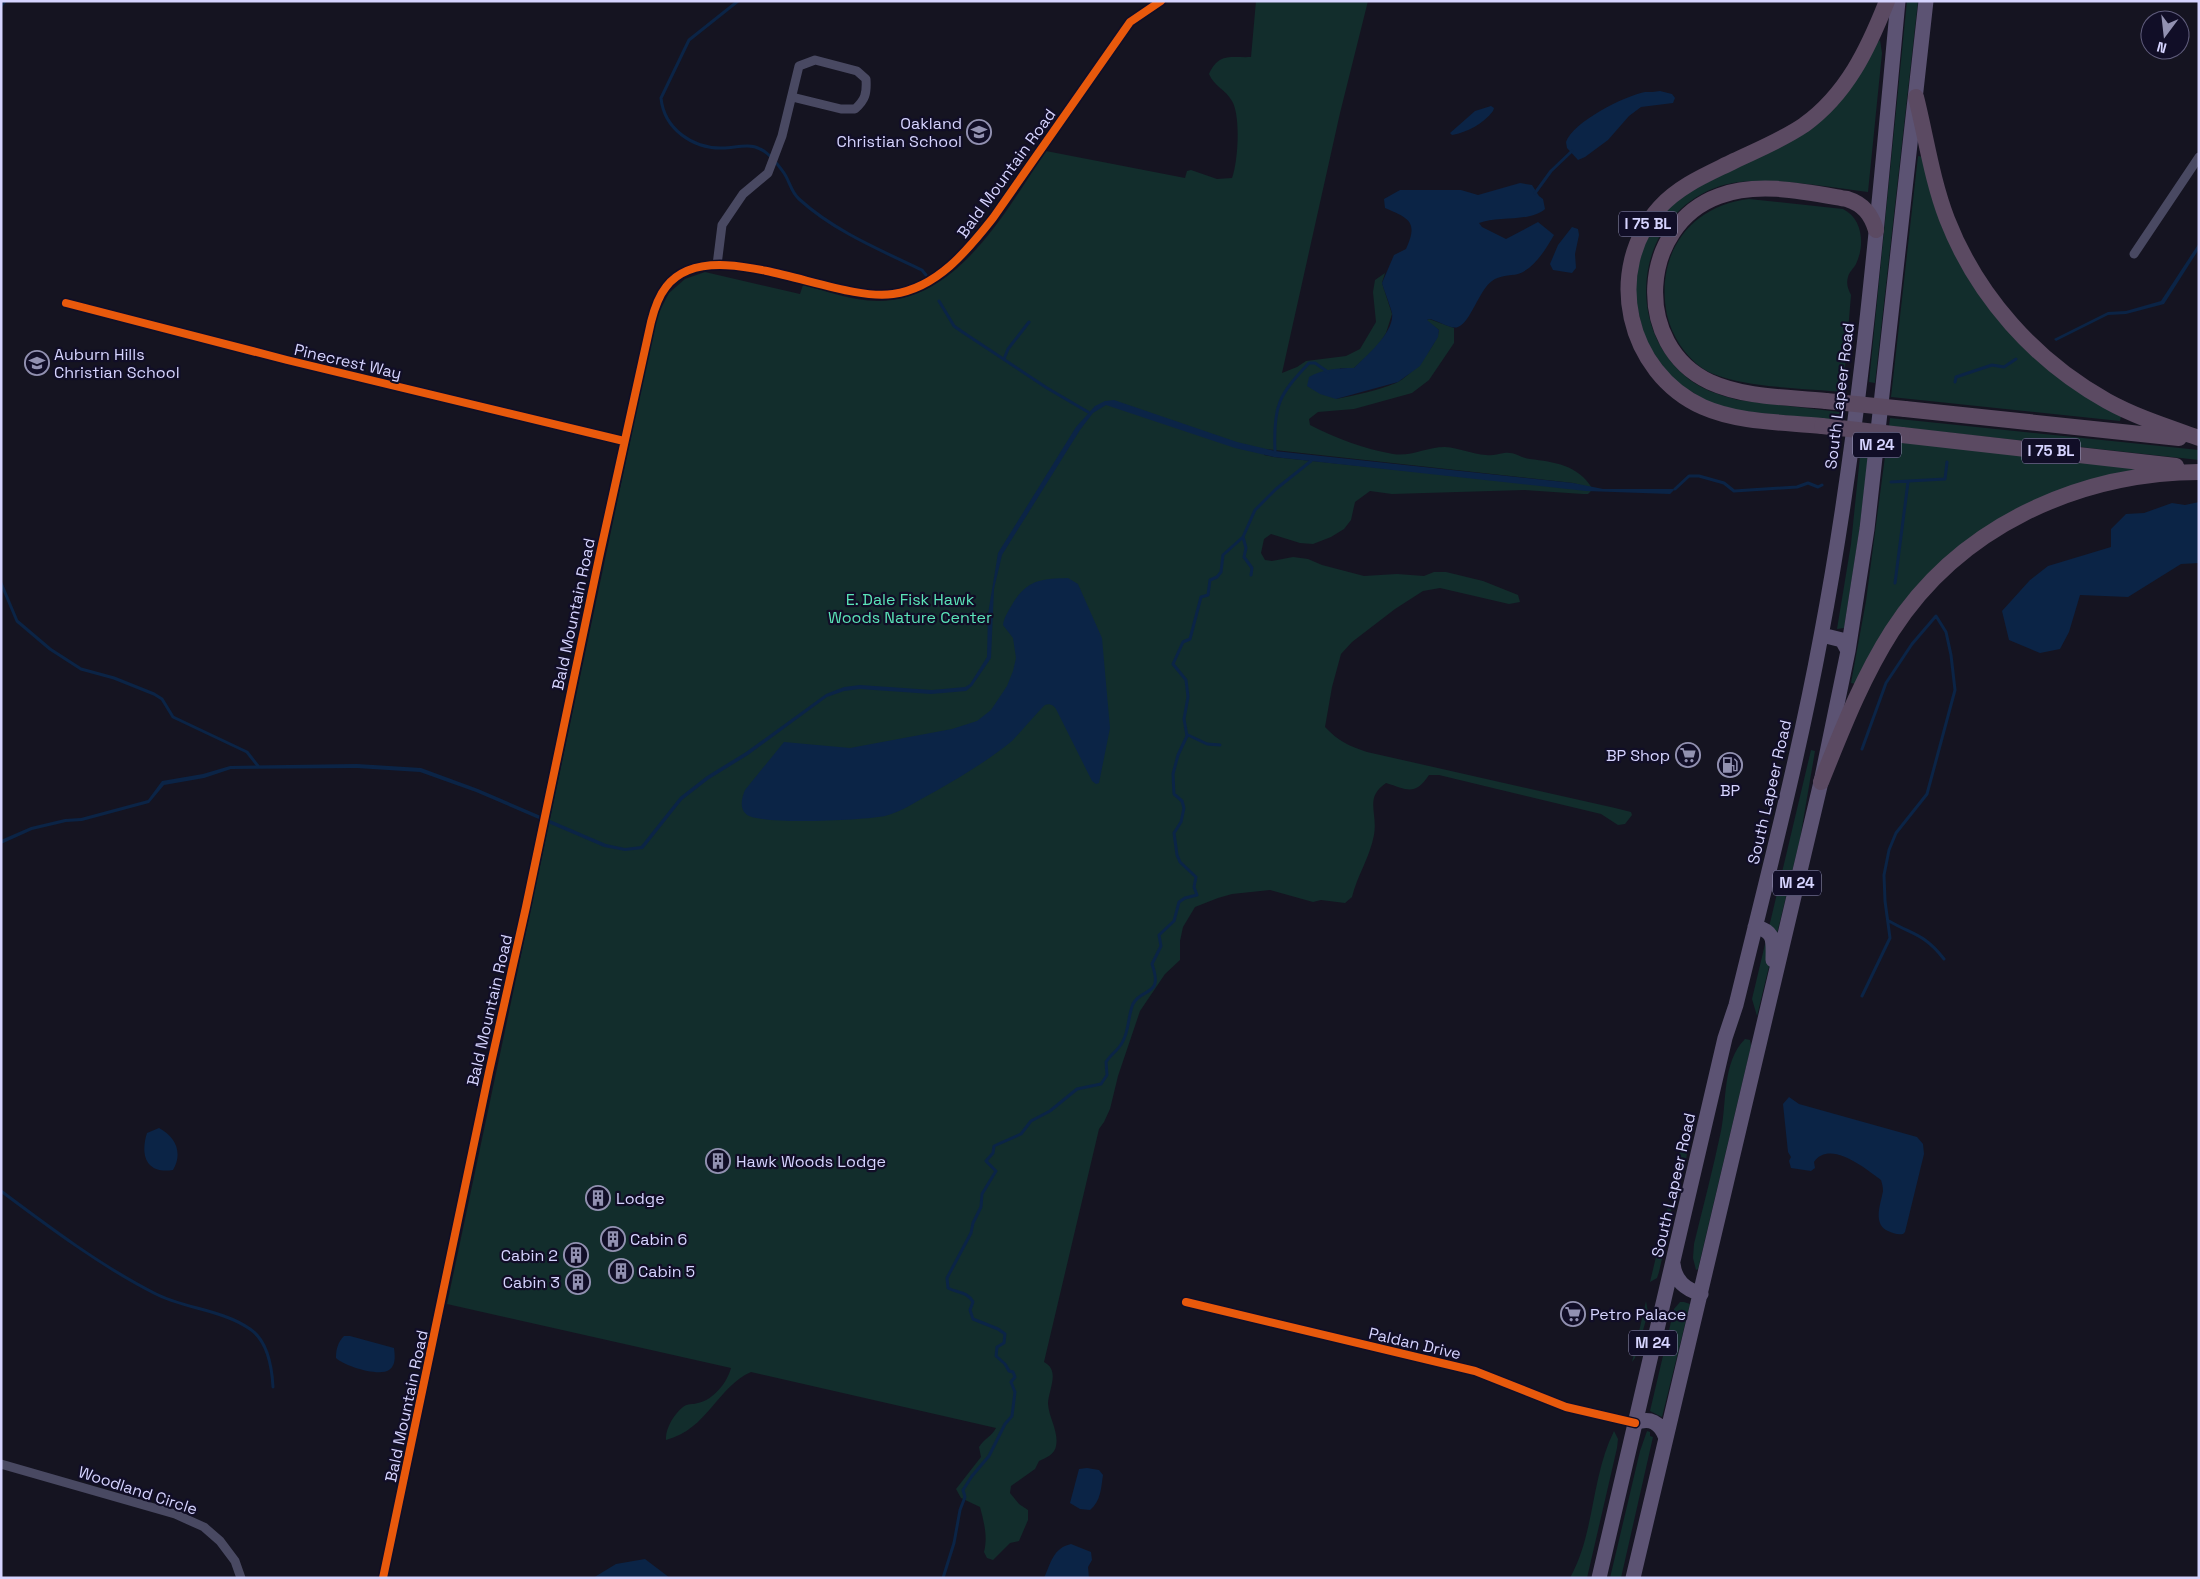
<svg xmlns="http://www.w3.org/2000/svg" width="2200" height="1579" viewBox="0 0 2200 1579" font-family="'Space Grotesk',sans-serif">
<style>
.green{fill:#122d2c}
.water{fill:#0b2446}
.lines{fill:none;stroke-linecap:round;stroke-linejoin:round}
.stream{stroke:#0b2446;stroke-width:3}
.minor{stroke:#494962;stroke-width:9}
.primary{stroke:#5c5373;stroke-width:15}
.motorway{stroke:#5b4a62;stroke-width:16}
.motorway-bridge{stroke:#5b4a62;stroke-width:16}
.cycleway-casing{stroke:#110e27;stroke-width:11}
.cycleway{stroke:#e8590c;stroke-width:8}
.labels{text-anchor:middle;stroke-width:4.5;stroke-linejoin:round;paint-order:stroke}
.shield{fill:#110e27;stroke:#9b99be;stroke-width:1}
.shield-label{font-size:15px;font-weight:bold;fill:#d6d4ff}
.poi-label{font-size:16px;fill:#d6d4ff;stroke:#110e27;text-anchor:start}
.street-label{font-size:16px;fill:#d6d4ff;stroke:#110e27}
.park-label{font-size:16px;fill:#5be4b8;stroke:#110e27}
</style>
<rect width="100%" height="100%" fill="#151421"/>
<!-- green -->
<path class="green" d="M1256,1H1368L1340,113L1282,373L1297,367L1306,361L1346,356L1360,349L1376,322L1373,292L1375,280L1385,273L1382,283L1392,314L1386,333L1378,346L1354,368H1340L1336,399C1356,395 1377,391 1396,383C1410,377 1437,346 1439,330L1426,321L1429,319L1454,328V343L1429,380L1412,393L1354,409L1318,412L1309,419L1310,425C1335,438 1364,449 1393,454C1411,457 1426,447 1445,447C1459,448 1472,454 1486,455C1493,456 1497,454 1504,453C1514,451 1521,458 1530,459C1554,462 1578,465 1592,488L1573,483L1265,449L1264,455L1274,457L1592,490L1588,494H1583L1524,490L1392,494L1370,491L1355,502L1351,520L1344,529L1331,537L1313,544L1300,543L1271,534L1264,539L1261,553L1265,560L1272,561L1293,557L1308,559L1322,565L1364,576L1397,574L1424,576L1434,572H1446L1483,581L1518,595L1520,602L1509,604L1440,588L1423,591L1395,609L1352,642L1341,654L1332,687L1325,727C1338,741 1349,746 1367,752L1615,808L1631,812L1632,815L1625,824L1618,825L1601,814L1439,775H1429C1414,797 1407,789 1386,783C1364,798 1378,812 1374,835C1370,857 1357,876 1352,897L1345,903L1321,900L1313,902L1270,890L1232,894L1218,898L1195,907L1183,927L1180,941V960L1165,974L1140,1011L1118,1076L1110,1109L1104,1122L1099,1129L1044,1362C1061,1371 1048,1390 1048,1404C1049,1418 1059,1432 1056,1446C1055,1454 1046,1458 1039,1461L1035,1469L1011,1486L1010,1493L1019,1504L1028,1510V1520L1019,1541L1010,1543L993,1560L987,1558L984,1552C988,1537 984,1522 980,1507L961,1498L956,1489L981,1457L979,1447C984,1439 992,1436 996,1428L751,1372C717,1387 708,1429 666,1440C665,1429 674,1414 683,1407C688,1403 692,1405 698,1403C713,1400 727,1383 731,1368L447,1304L652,338L658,314L669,293L685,279L705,272L800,294L803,285C827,291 852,301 877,301C958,302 1007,209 1046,151L1185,178L1187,171L1191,170L1217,179L1232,178C1238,162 1241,116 1232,101C1226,90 1214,86 1209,74C1219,52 1231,58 1251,57Z
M1907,1H1918L1875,383L1869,382Z
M1880,40L1882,53L1868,192C1826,187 1759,174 1720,186C1639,213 1621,319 1684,375C1699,389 1719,395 1738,400L1840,412L1839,421L1742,411L1711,404L1672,379L1646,342L1635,299L1639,255L1660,215L1680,196L1778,146Z
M1918,156L1925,157L1979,294L2121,416L2120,421L1891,397Z
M1749,199L1843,209C1863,219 1865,245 1856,264C1854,268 1849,272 1848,277C1846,284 1848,289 1851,295L1843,392C1805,388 1732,388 1702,368C1685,356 1672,336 1667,315C1655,256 1688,206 1749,199Z
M1890,418L2199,450V460L1889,426Z
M1887,441L2136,467L2135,471L1979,533L1856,684L1851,683L1866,601Z
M1860,456L1868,457L1859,533L1844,628L1837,629L1851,544Z
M1811,750L1815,751L1800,839L1757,1016L1752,999Z
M1745,1039L1750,1040L1751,1046L1698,1269L1696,1270L1693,1258L1694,1244C1703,1207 1713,1169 1721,1131C1727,1102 1722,1062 1745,1039Z
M1684,1135C1692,1144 1684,1182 1672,1186Z
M1669,1202L1672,1214L1659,1272L1657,1278L1650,1282Z
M1646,1301L1648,1313L1635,1358L1632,1362Z
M1680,1302H1684L1690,1304L1662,1417L1650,1411L1674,1309Z
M1614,1431L1618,1439L1617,1448L1587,1578H1570C1595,1533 1591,1477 1614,1431Z
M1647,1431L1650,1432V1436L1653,1437L1621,1578H1610L1640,1451Z"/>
<!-- water -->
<path class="water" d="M1660,91L1672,94L1675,98L1673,103L1641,107L1629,116L1608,140L1585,157L1578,160L1567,148L1566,142C1573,122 1624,96 1645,92C1650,92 1655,92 1660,91Z
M1491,106L1494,108L1493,111C1483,124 1468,132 1452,135L1450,133L1475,111Z
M1520,183L1532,185L1539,196L1543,199L1545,209C1531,222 1498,216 1479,223L1482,227L1506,239L1538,222L1554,235C1546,249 1534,269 1518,274C1509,276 1500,275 1492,281C1479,290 1471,322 1458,327C1451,330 1437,320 1429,319L1427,320L1439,330L1438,337L1420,366L1398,382L1336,399L1320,394L1307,386L1309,377C1323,369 1338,368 1354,368C1366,356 1395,332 1392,313C1391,308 1384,290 1382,283L1394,255L1406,249C1419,221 1408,218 1385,208L1384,199L1400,190H1461L1478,195Z
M1572,227L1578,229L1579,235L1575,254L1576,268L1572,273L1553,270L1550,264L1558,245Z
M2199,243V249L2164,304L2126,314L2108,315L2056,341L2054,339L2108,312L2126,311L2161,301Z
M1114,400L1237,442L1275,451L1573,483L1603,489H1675L1670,494L1586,491L1274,457L1235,448L1106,405L1093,413L1080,430L1002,555L994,589L991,658L972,686L966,691L931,694L860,689L844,691L827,697L748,755L709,779L682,800L643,849L625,851L604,847L476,792L420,772L357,768L231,769L204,778L164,785L149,803L82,821L66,822L32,830L1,844V840L31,827L65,819L81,818L148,800L162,781L203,774L230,766L357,764L421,768L478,789L606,844L625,848L641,846L680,797L707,776L746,752L826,694L844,687L860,685L932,690L965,687L970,684L987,657L988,614L998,553L1076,427L1095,406L1105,401Z
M2199,502V563L2181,564L2128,597L2080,595L2069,632L2060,649L2040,653L2009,640L2002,611L2030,580L2048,566L2111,547V529L2126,514L2144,513L2172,503L2185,505Z
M1068,578L1078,584L1102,638L1110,728L1099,783L1096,784L1092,781L1057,711C1055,706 1050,703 1045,705C1043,706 1018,735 1012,741C989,760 962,776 936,791C920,799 902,812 885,816C866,820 758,826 746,814C739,808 742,797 745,790L784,742L850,748L952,729L977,721L991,710L1007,686L1013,671L1016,658L1013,638L1003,625C1004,617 1009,610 1013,603C1028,579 1042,579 1068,578Z
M1789,1097L1799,1104L1917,1137L1923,1144L1924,1154L1905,1232L1903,1234C1897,1235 1893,1233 1888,1231C1872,1224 1881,1203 1883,1191C1883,1187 1882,1183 1881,1180C1866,1169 1830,1139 1814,1162L1815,1168L1811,1171L1791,1168L1789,1161L1791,1157L1788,1152L1783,1104Z
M159,1128C176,1137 183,1153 173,1170C146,1174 140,1155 147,1133Z
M344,1336H350L394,1348C395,1356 396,1365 389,1370C379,1377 344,1366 336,1358C336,1349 338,1342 344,1336Z
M1087,1468L1099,1470L1103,1475C1101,1488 1101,1501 1090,1510L1080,1509L1070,1503L1079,1469Z
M1071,1544L1091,1552L1092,1560L1088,1567L1089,1578H1044C1051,1563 1053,1548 1071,1544Z
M645,1559L670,1578H593L616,1564Z"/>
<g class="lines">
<!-- stream -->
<path class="stream" d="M738,1L689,40L661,98C664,129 693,149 723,148C735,148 749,143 760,149C768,152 779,166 784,173C790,182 791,192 799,199C834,231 880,250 922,270L926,275
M1,6L5,1
M1535,193L1551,171L1572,151
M939,301L954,326L961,331L1047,388L1088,412
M1004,359L1008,349L1029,322
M1955,382L1956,377L1992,365L2004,367L2016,359
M1275,451C1273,405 1279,395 1309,363H1315L1328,372
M1891,482L1945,479L1947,462
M1675,489L1689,476H1699L1724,483L1734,491L1797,487L1808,483L1818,487L1822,485
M1243,537L1246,548L1244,557L1252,568L1251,575
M1,583L17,621L50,649L81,669L114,678L154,694L162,699L173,717L247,752L258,766
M1895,583L1908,482
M1188,735L1207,744L1220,745
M1889,921C1913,935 1925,934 1944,959
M1862,996L1890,938L1885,901L1884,875L1889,850L1896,833L1927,794L1955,690L1951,655L1946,632L1936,616L1912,644L1886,683L1862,749
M1,1191C49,1227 101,1266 154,1293C184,1309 221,1309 250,1329C268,1341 272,1368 273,1387
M943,1578L954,1543L960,1510L965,1497L963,1490L972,1476L989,1456L1005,1424L1012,1416L1015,1392L1011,1382L1015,1377L1013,1372L1009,1371L1005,1364L996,1356L997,1347L1004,1343L1005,1334L998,1329L973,1319L970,1310L973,1302C967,1291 957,1293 948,1288L947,1278L971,1233L973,1223L981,1207L982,1194L996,1171L986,1161L993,1153L994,1146L1021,1134L1031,1121L1050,1111L1077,1089L1101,1084L1107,1075L1106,1062C1111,1054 1119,1050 1123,1041C1129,1030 1128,1016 1133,1004C1141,987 1164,998 1152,964L1161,946L1159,935L1174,921L1179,902L1185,898L1197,895L1194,887L1196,877L1180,862L1177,855L1174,833L1181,822L1184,808L1182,801L1174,794L1173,774L1178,755L1187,736L1184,719L1188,697L1186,680L1173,664L1183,642L1190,639L1201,597L1208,595L1210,580L1217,577L1221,572L1223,555L1243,537L1255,510L1276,489L1311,461"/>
<!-- minor -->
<path class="minor" d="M2134,254L2199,157
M717,265L722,225L743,194L768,173L782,136L799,66L815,60L857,71L866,79C867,94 865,100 855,109H841L792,97
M66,303L287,360L624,441
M1186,1302L1475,1371L1566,1407L1635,1423
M1,1464L175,1514L204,1527L220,1541L235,1561L241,1578
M383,1578L489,1072L526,907L599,558L651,322C654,310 658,297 666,287C709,230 834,303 893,294C937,288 967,251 993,218L1130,22L1161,1"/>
<!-- primary -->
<path class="primary" d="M1822,635L1842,640L1848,651
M1755,927C1776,931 1773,942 1773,960
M1673,1264C1675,1281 1685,1289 1701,1294
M1635,1423C1650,1417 1660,1422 1666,1438
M1599,1578L1725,1038L1736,1005C1766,882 1798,760 1821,636C1861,427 1878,213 1898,1
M1633,1578L1821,782L1848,651L1867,529L1926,1"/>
<!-- motorway -->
<path class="motorway" d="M1916,97C1926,137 1932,180 1947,219C1977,296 2035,361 2107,401C2136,417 2168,427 2199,438
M1826,401C1788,397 1745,398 1710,382C1632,346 1639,225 1719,196C1758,181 1807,192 1847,199C1863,204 1871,214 1876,230
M1905,409L2179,438
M1822,426C1784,422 1739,423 1703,407C1627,373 1603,270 1660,207C1680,185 1708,174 1734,161C1757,150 1782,140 1804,125C1847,94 1868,49 1887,1
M1902,435L2176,466
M1821,782C1842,730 1862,678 1892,631C1959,527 2077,473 2199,472"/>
<!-- motorway-bridge -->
<path class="motorway-bridge" d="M1826,401L1905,409
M1822,426L1902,435"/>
<defs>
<path id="cycleway" d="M66,303L287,360L624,441
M1186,1302L1475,1371L1566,1407L1635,1423
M383,1578L489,1072L526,907L599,558L651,322C654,310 658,297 666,287C709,230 834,303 893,294C937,288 967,251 993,218L1130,22L1161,1"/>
</defs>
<!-- cycleway casing -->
<use href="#cycleway" class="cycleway-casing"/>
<!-- cycleway -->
<use href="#cycleway" class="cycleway"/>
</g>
<!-- icons -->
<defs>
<symbol id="school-ring" viewBox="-11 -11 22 22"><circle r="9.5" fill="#110e27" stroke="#9291b1" stroke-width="1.5"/><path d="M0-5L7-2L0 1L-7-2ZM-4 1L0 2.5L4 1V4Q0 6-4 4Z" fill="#9291b1"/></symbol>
<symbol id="supermarket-ring" viewBox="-11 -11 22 22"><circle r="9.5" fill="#110e27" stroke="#9291b1" stroke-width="1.5"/><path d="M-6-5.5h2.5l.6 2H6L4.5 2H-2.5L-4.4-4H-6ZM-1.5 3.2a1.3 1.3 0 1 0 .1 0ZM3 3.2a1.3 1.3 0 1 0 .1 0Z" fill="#9291b1"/></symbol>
<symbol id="fuel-ring" viewBox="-11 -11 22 22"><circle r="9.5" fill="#110e27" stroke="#9291b1" stroke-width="1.5"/><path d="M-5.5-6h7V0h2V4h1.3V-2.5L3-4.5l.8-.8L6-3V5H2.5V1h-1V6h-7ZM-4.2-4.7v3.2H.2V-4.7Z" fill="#9291b1"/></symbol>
<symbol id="building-ring" viewBox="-11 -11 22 22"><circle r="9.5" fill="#110e27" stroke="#9291b1" stroke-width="1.5"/><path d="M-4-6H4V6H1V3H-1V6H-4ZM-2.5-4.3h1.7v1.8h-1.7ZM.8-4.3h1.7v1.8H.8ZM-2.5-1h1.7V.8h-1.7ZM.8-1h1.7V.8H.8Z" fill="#9291b1"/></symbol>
</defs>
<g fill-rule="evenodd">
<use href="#school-ring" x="965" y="118" width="28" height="28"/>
<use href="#school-ring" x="23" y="349" width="28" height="28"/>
<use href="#supermarket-ring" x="1674" y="741" width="28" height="28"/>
<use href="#fuel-ring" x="1716" y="751" width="28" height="28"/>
<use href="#building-ring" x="704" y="1147" width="28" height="28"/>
<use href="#building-ring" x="584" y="1184" width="28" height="28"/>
<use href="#building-ring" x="599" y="1225" width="28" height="28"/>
<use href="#building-ring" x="562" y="1241" width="28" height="28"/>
<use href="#building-ring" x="607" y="1257" width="28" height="28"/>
<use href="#building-ring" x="564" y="1268" width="28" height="28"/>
<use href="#supermarket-ring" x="1559" y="1300" width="28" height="28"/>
</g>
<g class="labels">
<!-- shield labels -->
<g class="shield">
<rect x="1619" y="211.5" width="58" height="25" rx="4"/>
<rect x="1853" y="432.5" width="48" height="25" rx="4"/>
<rect x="2022" y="438.5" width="58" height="25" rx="4"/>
<rect x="1773" y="870.5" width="48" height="25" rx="4"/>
<rect x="1629" y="1330.5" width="48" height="25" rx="4"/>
</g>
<g class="shield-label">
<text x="1648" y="229">I 75 BL</text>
<text x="1877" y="450">M 24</text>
<text x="2051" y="456">I 75 BL</text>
<text x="1797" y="888">M 24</text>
<text x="1653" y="1348">M 24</text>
</g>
<!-- poi labels -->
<g class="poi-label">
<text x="962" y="129" text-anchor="end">Oakland<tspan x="962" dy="18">Christian School</tspan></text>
<text x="54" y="360">Auburn Hills<tspan x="54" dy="18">Christian School</tspan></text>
<text x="1670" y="761" text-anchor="end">BP Shop</text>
<text x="1730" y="796" text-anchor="middle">BP</text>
<text x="736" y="1167">Hawk Woods Lodge</text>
<text x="616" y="1204">Lodge</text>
<text x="630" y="1245">Cabin 6</text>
<text x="558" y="1261" text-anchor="end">Cabin 2</text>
<text x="638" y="1277">Cabin 5</text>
<text x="560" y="1288" text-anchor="end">Cabin 3</text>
<text x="1590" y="1320">Petro Palace</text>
</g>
<!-- street labels -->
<g class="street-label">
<text transform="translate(1006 173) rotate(-54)" y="6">Bald Mountain Road</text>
<text transform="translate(348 361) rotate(13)" y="6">Pinecrest Way</text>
<text transform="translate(1839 396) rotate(-83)" y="6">South Lapeer Road</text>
<text transform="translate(573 614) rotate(-78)" y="6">Bald Mountain Road</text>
<text transform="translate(1769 792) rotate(-77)" y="6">South Lapeer Road</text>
<text transform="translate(489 1010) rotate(-77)" y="6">Bald Mountain Road</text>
<text transform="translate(1673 1185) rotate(-77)" y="6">South Lapeer Road</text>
<text transform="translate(1415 1343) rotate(13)" y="6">Paldan Drive</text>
<text transform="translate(406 1406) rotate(-78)" y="6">Bald Mountain Road</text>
<text transform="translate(138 1490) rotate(18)" y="6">Woodland Circle</text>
</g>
<!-- park labels -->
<g class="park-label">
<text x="910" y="605">E. Dale Fisk Hawk<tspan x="910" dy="18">Woods Nature Center</tspan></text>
</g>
</g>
<!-- border -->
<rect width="2200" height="1579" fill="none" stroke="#d6d4ff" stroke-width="5"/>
<!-- north arrow -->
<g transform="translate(2165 35) rotate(195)"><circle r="24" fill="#110e27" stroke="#605d7d"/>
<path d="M0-4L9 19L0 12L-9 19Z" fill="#9291b1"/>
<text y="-8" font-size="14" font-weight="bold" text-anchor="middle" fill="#d6d4ff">N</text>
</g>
</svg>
